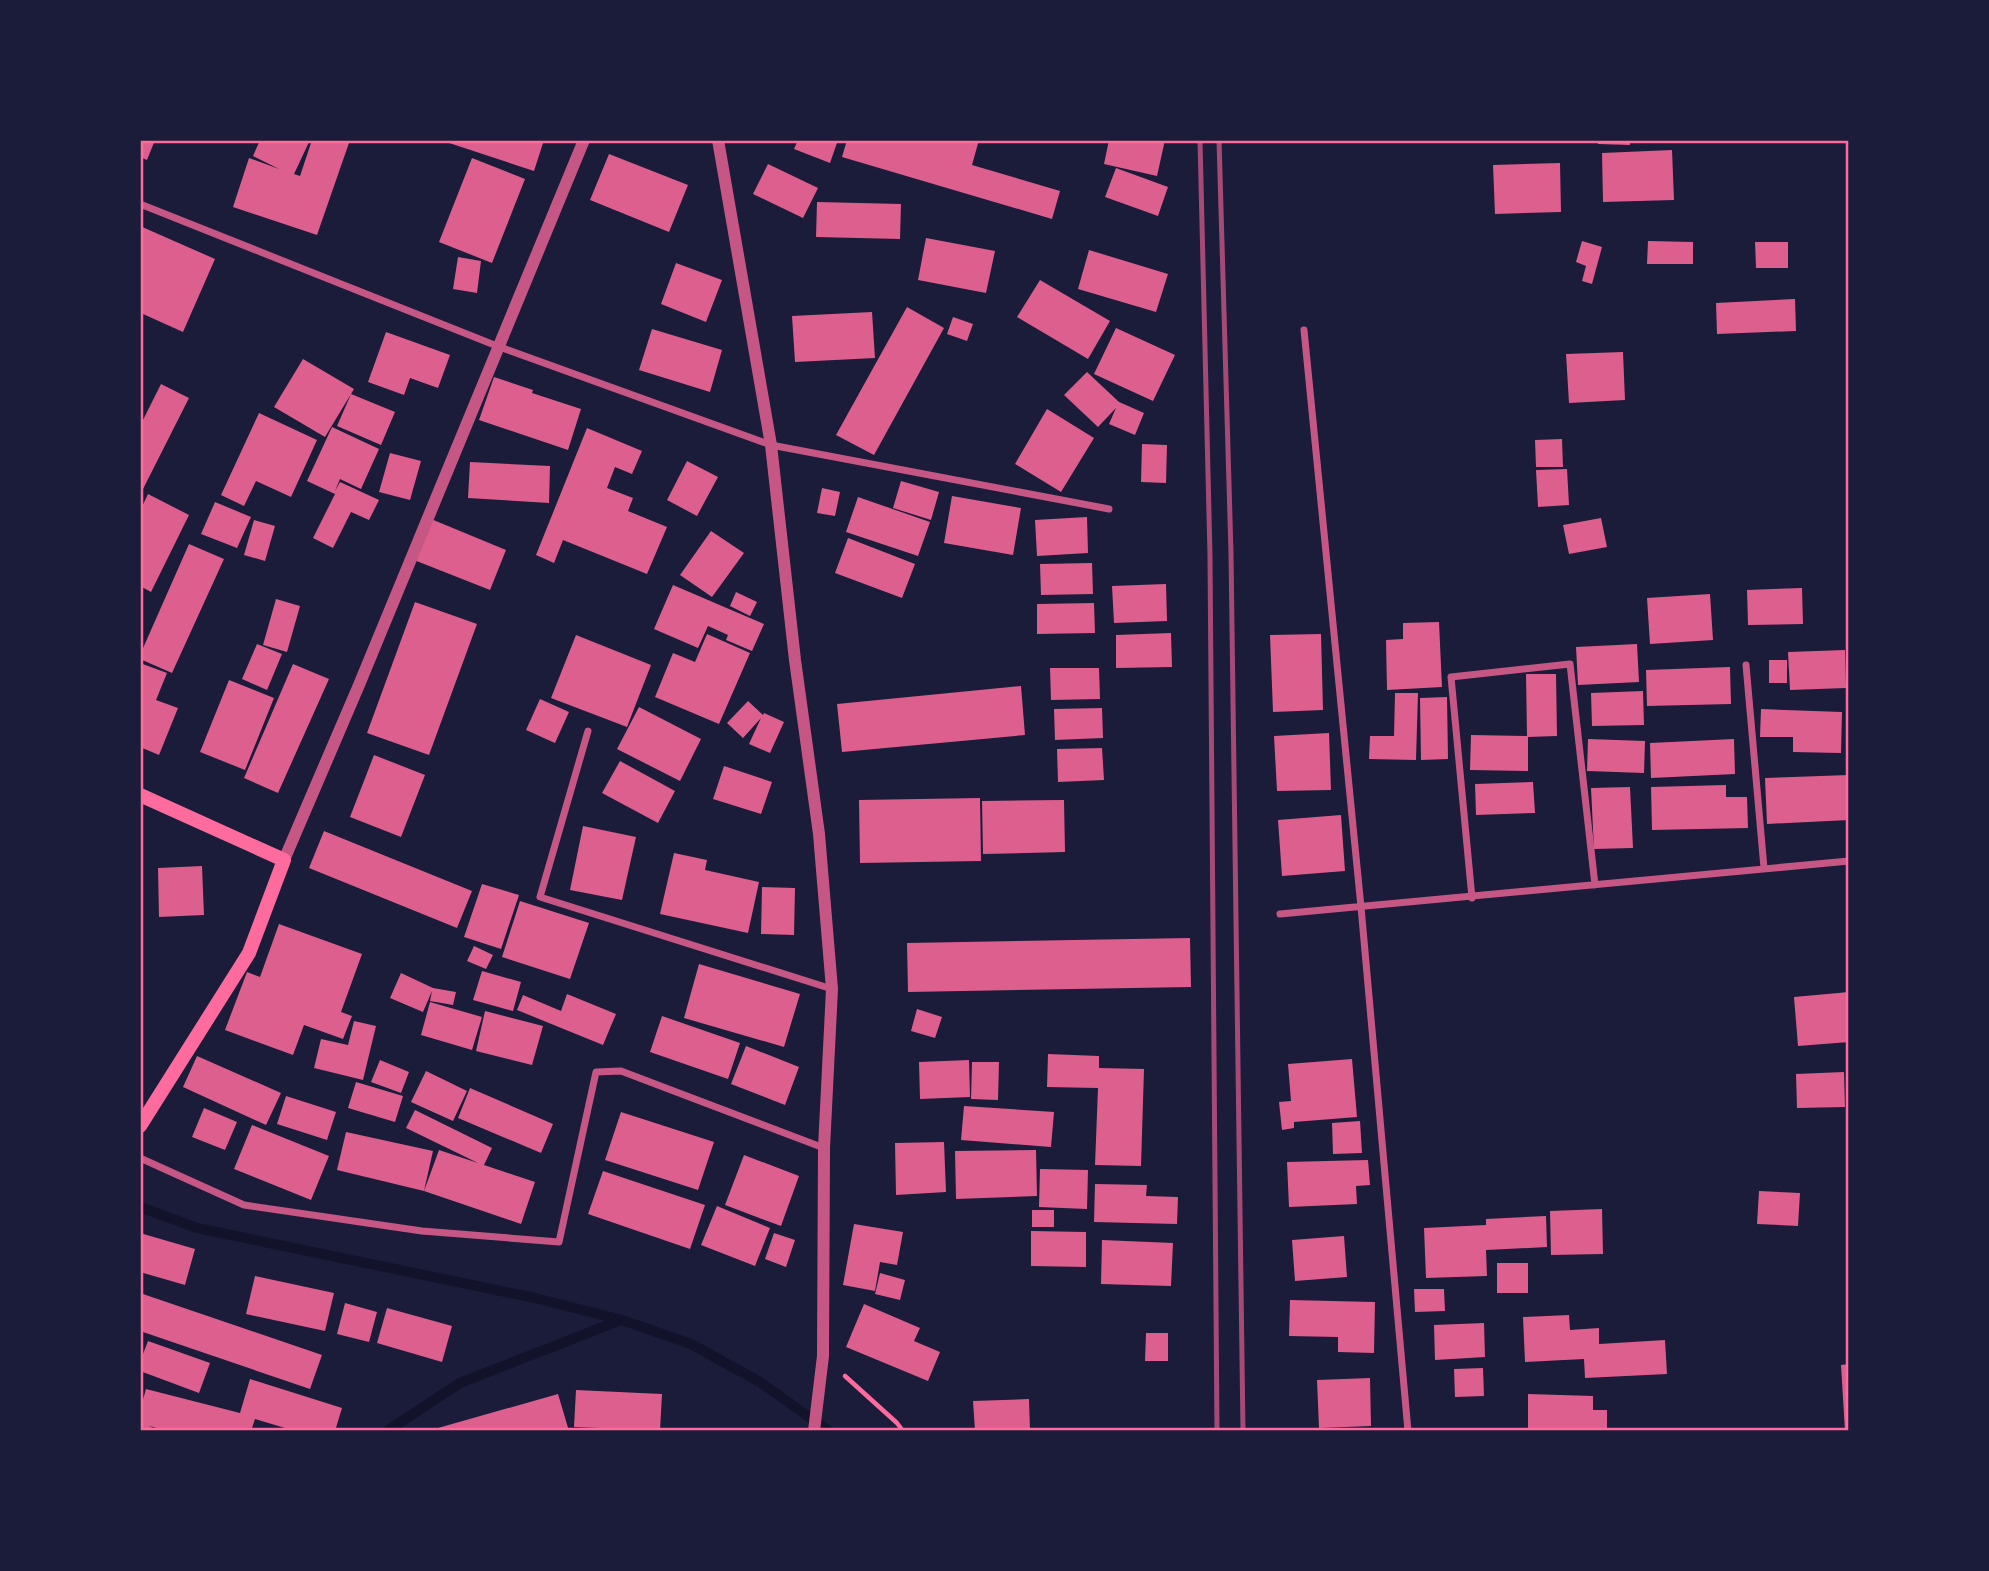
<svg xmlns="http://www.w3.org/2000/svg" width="1989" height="1571" viewBox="0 0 1989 1571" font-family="'Times New Roman',serif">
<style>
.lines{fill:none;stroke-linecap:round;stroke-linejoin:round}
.stream{stroke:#12122b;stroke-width:10}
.building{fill:#dd5f8e}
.path{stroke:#ff6b9d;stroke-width:4.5}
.minor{stroke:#c65784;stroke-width:7}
.tertiary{stroke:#c65784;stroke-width:12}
.secondary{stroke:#ff6b9d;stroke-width:14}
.rail{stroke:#a44b75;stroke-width:5}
.neatline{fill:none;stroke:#ff6b9d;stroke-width:2.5}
</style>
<rect width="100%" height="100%" fill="#1b1b3a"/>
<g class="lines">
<!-- stream -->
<path class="stream" d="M140,1207L197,1228L535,1298L622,1320L691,1344L760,1382L829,1431
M387,1431L460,1383L621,1320"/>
</g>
<!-- building -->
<path class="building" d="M140,140H155L147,160L140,157Z
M260,140H310L294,174L300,176L312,140H350L317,235L233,207L249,158L279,169L253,156Z
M440,140H544L534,171Z
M798,140H838L830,163L794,149Z
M847,140H979L972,165L1060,191L1052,219L842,157Z
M1109,140H1165L1157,176L1104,164Z
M1598,140H1630V145L1598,144Z
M1672,150L1674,200L1603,202L1602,153Z
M609,154L688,185L669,232L590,200Z
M472,158L525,179L492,263L439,242Z
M1560,163L1561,212L1495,214L1493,165Z
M768,164L818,188L803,218L753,194Z
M1116,168L1168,187L1158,216L1105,197Z
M817,202L901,204L900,239L816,237Z
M140,226L215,259L183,332L143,314L140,321Z
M926,238L995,251L986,293L918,280Z
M1582,241L1602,247L1592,284L1582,281L1586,266L1576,262Z
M1648,241L1693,242V264H1647Z
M1755,242H1788V268H1756Z
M1089,250L1168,274L1156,312L1078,289Z
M458,257L481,261L477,293L453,289Z
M676,263L722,280L706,322L661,304Z
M1040,280L1110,321L1088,359L1017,317Z
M1795,299L1796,331L1717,334L1716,303Z
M907,307L944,328L874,455L836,435Z
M872,312L875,358L795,362L792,316Z
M953,317L973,324L967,341L947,334Z
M1116,328L1175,355L1153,401L1094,374Z
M652,329L722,350L710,392L639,370Z
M386,332L450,355L438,388L410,378L404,395L368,382Z
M1623,352L1625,400L1569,403L1566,354Z
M303,359L354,389L325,437L274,407Z
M1087,372L1119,402L1144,413L1135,435L1109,424L1116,408L1098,427L1064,395Z
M494,377L533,390L532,393L581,409L568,450L479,420Z
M161,384L189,398L140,495V426Z
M351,394L395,412L381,445L337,426Z
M1047,409L1094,438L1061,492L1015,464Z
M259,413L317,440L291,497L256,481L244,506L221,495Z
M332,427L379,449L361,489L340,479L335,491L340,482L379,500L369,520L351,512L333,548L313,538L335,494L307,481Z
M587,428L642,451L632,474L615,467L607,488L633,498L628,511L667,527L647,574L563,540L554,563L536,555Z
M1562,439L1563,467H1536L1535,440Z
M1142,444L1167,445L1166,483L1141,482Z
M390,453L421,461L410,500L379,492Z
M687,461L718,477L697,516L667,500Z
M470,462L550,466L549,503L468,498Z
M1567,469L1569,505L1538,507L1536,470Z
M901,481L939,492L931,520L893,508Z
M822,488L840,492L835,516L817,513Z
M148,494L189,515L151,592L140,586V511Z
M952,496L1021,508L1013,555L944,543Z
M858,497L930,522L918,556L846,532Z
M215,502L251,517L237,548L201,534Z
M1087,517L1088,553L1037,556L1035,520Z
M1601,518L1607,547L1569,554L1563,525Z
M431,519L506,550L490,590L414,560Z
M254,520L275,526L265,561L244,555Z
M711,531L744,553L712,597L680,575Z
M848,538L915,564L902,598L835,573Z
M189,544L224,559L172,673L140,659V655Z
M1092,563L1093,594L1041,595L1040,564Z
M1166,584L1167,621L1114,623L1112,586Z
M673,585L764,624L752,651L726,640L728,635L708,626L698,648L654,629Z
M1802,588L1803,624L1748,625L1747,590Z
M736,592L757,602L750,616L730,606Z
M1710,594L1713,640L1650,644L1647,598Z
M276,599L300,606L287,652L263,645Z
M415,602L477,624L429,755L367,733Z
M1094,603L1095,633L1037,634V604Z
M1439,622L1442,687L1387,690L1386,640L1403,639V623Z
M1171,633L1172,667L1116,668V635Z
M707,634L750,653L719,724L655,697L673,653L695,662Z
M1321,634L1323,710L1273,712L1270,635Z
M576,635L651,665L627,727L551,698Z
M257,644L282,654L267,690L242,679Z
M1637,644L1639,682L1578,685L1576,647Z
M1845,650L1846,688L1790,690L1788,652Z
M1769,660H1787V683H1769Z
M140,663L167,673L156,700L178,708L159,755L140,747Z
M293,664L329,679L278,793L244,778Z
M1730,667L1731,704L1647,706L1646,670Z
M1050,668H1099L1100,699L1051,700Z
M1526,674H1556L1557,736L1528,737V771L1470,770L1471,735L1527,736Z
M229,680L274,698L245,770L200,752Z
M1021,686L1025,735L842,752L837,704Z
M1643,691L1644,725L1592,726L1591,693Z
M1395,693H1418L1416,760L1369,759L1370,736H1394Z
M1447,697L1448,759L1421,760L1420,698Z
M540,699L569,712L555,743L526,730Z
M748,701L763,715L764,713L784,722L770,753L749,744L761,718L743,738L727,723Z
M639,707L701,739L680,781L617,749Z
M1102,708L1103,738L1055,740L1054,709Z
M1761,709L1842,712L1841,753L1793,752V737H1760Z
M1329,733L1331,790L1277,791L1274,736Z
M1588,739L1645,741L1644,773L1587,771Z
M1734,739L1735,774L1651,778L1650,743Z
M1102,748L1104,780L1058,782L1057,749Z
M374,755L425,775L401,837L350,817Z
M620,761L675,791L658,823L602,793Z
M724,766L772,782L761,814L713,799Z
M1849,775V820L1767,824L1765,778Z
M1533,782L1535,813L1476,815L1475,784Z
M1726,785V797H1747L1748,828L1652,830L1651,787Z
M1630,787L1633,848L1594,849L1591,788Z
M980,798L981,861L860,863L859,800Z
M1064,800L1065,852L983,854L982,801Z
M1341,815L1345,871L1282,876L1278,820Z
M583,826L636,837L622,900L570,890Z
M324,831L472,891L457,928L309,868Z
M674,853L707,860L705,870L759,882L748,933L660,914Z
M202,866L204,915L159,917L158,868Z
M482,884L519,895L501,949L464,937Z
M762,887L795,888L794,935L761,934Z
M520,901L589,923L570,979L502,957Z
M279,924L362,954L341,1012L352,1016L343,1039L304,1025L293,1055L225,1030L247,972L260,977Z
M1190,938L1191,987L908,992L907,943Z
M474,946L493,955L486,969L467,961Z
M699,964L800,994L784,1047L684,1018Z
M482,971L521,982L513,1011L473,1000Z
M401,973L433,988L456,992L453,1005L430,1001L432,991L423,1012L390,998Z
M1849,992V1042L1798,1046L1794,997Z
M567,994L616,1014L603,1045L517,1010L523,995L561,1011Z
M430,1002L482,1017L472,1050L421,1035Z
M917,1009L942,1017L935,1038L911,1031Z
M485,1011L543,1026L532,1065L476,1051Z
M662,1016L740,1043L728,1079L650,1052Z
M354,1021L376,1026L363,1080L314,1068L321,1039L348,1045Z
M746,1046L799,1067L785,1105L731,1084Z
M1048,1054L1099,1056V1068L1144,1069L1141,1166L1095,1165L1098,1088L1047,1087Z
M197,1056L281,1093L266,1125L183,1087Z
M1352,1059L1357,1117L1294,1122V1128L1282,1130L1279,1102L1291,1101L1288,1064Z
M380,1060L409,1072L401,1093L371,1082Z
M969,1060L970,1097L920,1099L919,1062Z
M972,1062H999L998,1100L971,1099Z
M426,1071L467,1091L453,1121L411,1102Z
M1844,1072L1845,1107L1797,1108L1796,1074Z
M356,1082L403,1096L395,1122L348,1108Z
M470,1088L553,1124L541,1153L458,1118Z
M286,1096L336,1112L327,1140L277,1124Z
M964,1106L1054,1112L1051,1147L961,1140Z
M204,1108L237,1122L225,1150L192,1137Z
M415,1110L492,1148L484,1165L535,1182L521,1224L424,1191L439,1150L478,1163L406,1128Z
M621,1112L714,1142L698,1190L605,1160Z
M1360,1121L1362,1153L1333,1154L1332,1123Z
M252,1125L329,1156L311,1200L234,1169Z
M346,1132L433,1151L424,1191L337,1170Z
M944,1142L946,1192L896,1195L895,1143Z
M1036,1150L1037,1196L956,1199L955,1151Z
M744,1155L799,1176L781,1226L725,1205Z
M1368,1160L1370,1185L1356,1186L1357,1204L1289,1207L1287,1162Z
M1040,1169L1088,1170L1087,1209L1039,1207Z
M603,1171L705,1205L690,1249L588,1214Z
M1095,1184L1147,1185L1146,1196L1178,1197L1177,1224L1094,1222Z
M1759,1191L1800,1193L1798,1226L1757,1224Z
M717,1206L770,1228L755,1266L701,1245Z
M1602,1209L1603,1254L1551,1255L1550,1211Z
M1032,1210H1054V1227H1032Z
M1546,1216L1547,1247L1486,1250L1487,1276L1426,1278L1424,1228L1486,1225V1219Z
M854,1224L903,1232L897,1265L880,1262L875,1291L843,1285Z
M1031,1231L1086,1232V1267L1031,1266Z
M140,1233L195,1249L185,1285L140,1272Z
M774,1233L795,1240L786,1267L765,1259Z
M1344,1236L1347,1277L1295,1281L1292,1240Z
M1102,1240L1173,1243L1171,1286L1101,1284Z
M1497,1263H1528V1293H1497Z
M880,1273L905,1280L900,1300L875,1294Z
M255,1276L334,1293L325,1331L246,1314Z
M1414,1289H1444L1445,1311L1415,1312Z
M140,1293L322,1355L310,1389L140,1331Z
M1290,1300L1375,1302L1374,1353L1338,1352V1337L1289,1336Z
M345,1303L377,1312L369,1342L337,1334Z
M864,1304L920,1328L914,1341L940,1352L928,1381L846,1347Z
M387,1308L452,1326L442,1362L377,1343Z
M1569,1315L1570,1330L1599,1328V1344L1665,1340L1667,1374L1585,1378L1584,1359L1525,1362L1523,1317Z
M1484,1323L1485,1357L1435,1360L1434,1325Z
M1146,1333H1168V1361H1145Z
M148,1341L210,1363L199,1393L140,1371V1362Z
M1849,1364V1431H1845L1841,1365Z
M1483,1368L1484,1396L1455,1397L1454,1369Z
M1370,1378L1371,1426L1319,1428L1317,1380Z
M250,1379L342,1408L335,1431H295L255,1419L251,1431H167L149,1426L159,1431H140V1410L146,1389L240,1413Z
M576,1390L662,1394L660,1431H599L600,1428L574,1427Z
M558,1394L569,1431H431V1430Z
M1528,1394L1593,1396V1410H1607V1431H1528Z
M1029,1399L1030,1431H975L973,1401Z"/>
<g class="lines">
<!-- path -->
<path class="path" d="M845,1376L897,1423L903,1431"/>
<!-- minor -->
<path class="minor" d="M140,204L497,346L771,445L1109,509
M1304,330L1361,907L1408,1431
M1746,665L1764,868
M588,731L540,897L832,989
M1472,898L1451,677L1570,664L1595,885
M1280,914L1849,861
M140,1158L244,1205L422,1231L559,1242L596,1072L621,1071L824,1148"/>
<!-- tertiary -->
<path class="tertiary" d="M718,140L771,445L795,660L819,834L832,989L824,1148L823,1356L814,1431
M284,860L359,685L584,140"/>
<!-- secondary -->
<path class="secondary" d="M140,795L284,860L249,953L140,1126"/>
<!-- rail -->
<path class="rail" d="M1200,140L1210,556L1217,1431
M1219,140L1231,553L1243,1431"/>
</g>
<!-- border -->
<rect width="1989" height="1571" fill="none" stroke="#1b1b3a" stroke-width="284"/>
<rect x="142" y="142" width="1705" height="1287" class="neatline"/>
</svg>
